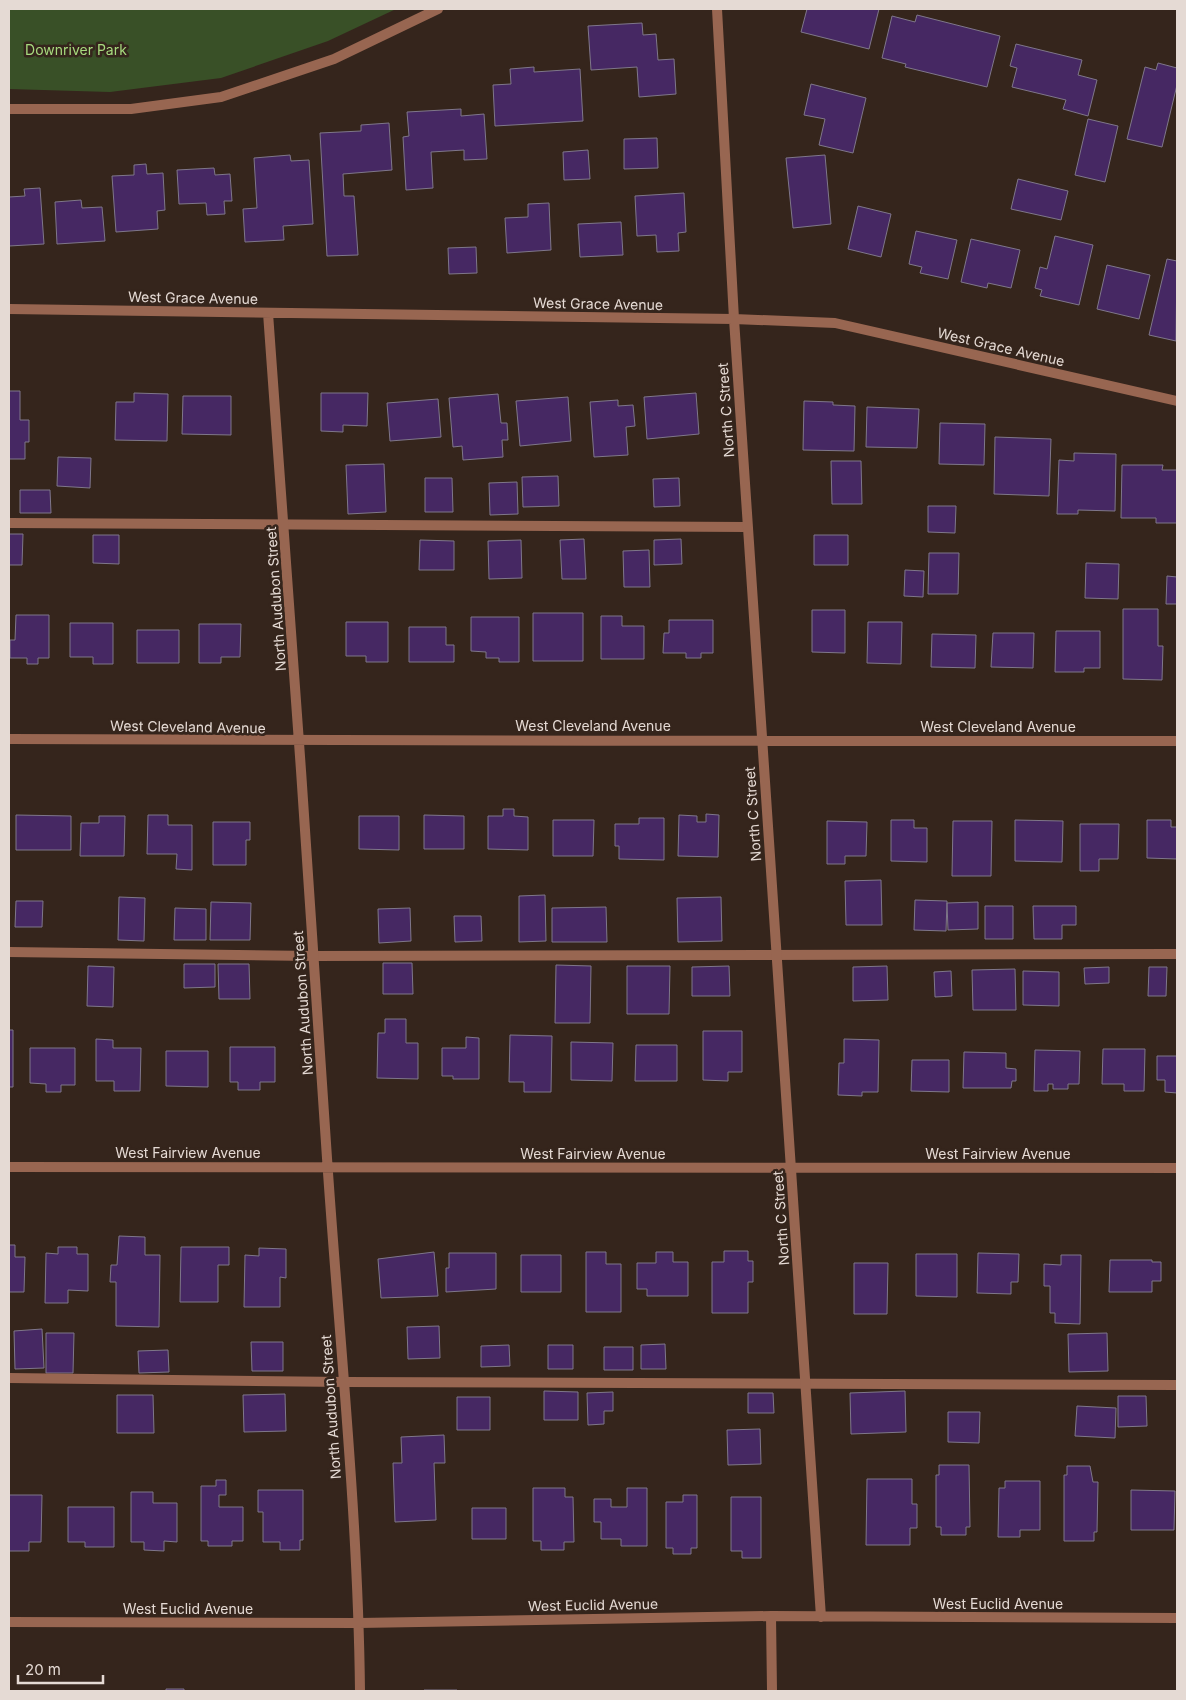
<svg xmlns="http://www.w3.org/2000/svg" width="1186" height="1700" viewBox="0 0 1186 1700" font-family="Inter,sans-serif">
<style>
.green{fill:#395027}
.building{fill:#462863;stroke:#7f778a}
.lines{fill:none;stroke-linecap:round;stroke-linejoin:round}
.service{stroke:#986651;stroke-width:10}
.minor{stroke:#986651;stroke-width:10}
.labels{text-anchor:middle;stroke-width:5;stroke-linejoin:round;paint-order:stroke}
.park-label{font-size:14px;fill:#a7da7e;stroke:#35251c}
.street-label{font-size:14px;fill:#e5dad4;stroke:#35251c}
</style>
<rect width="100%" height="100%" fill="#35251c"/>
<!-- green -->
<path class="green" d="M9,9H396L328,41L221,78L110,92L9,89Z"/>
<!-- building -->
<path class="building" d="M807,9H879L869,49L801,32Z
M917,15L1000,36L987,87L905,67L906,64L882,58L892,16L915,22Z
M642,23L643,35L656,34L658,60L674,59L676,94L639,97L637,67L591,70L588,26Z
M1016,44L1082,60L1078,75L1097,80L1088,116L1063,109L1066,100L1012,87L1017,68L1010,66Z
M1158,63L1177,68V85L1162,147L1127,139L1145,67L1156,70Z
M534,67V72L580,69L583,121L495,126L493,85L511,84L510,69Z
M811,84L866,98L853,153L819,145L825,119L804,115Z
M461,109V116L484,114L487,159L464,160V150L431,152L433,188L406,190L403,137L409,136L407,112Z
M1088,119L1118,126L1105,182L1075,175Z
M389,123L392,170L343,174L344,196H354L358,255L327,256L320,133L361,131V125Z
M657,138L658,168L624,169V139Z
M588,150L590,179L564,180L563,152Z
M290,155L291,161L309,160L313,224L283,226L284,240L245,242L243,209L257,208L254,158Z
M825,155L831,224L793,228L786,158Z
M146,164L147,174L163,173L165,210L157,211L158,229L116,232L112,176L134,175V165Z
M214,168L215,175L230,174L232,201H224L225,214L207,215L206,203L179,204L177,170Z
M1018,179L1068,191L1061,220L1011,209Z
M40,188L44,244L9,246V197L25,196L24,189Z
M684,193L686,232L678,233L679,251L657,252L656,235L637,236L635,196Z
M81,200L82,208L102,207L105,241L57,244L55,202Z
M549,203L551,250L507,253L505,218L528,217V204Z
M858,206L891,214L881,257L848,249Z
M621,222L623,255L580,257L578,224Z
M916,231L957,240L948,279L920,273L922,267L909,264Z
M1055,236L1093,245L1079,305L1040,296L1042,290L1035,288L1040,267L1047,269Z
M971,239L1020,250L1011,288L988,283L987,288L961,282Z
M476,247L477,273L449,274L448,248Z
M1167,259L1177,261L1176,341L1149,335Z
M1107,265L1150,275L1139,319L1097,309Z
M9,391H20V420H29V442H25V459H9Z
M134,393L168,394L167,441L115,440L116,402H134Z
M321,393H368L367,426L343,425V432L321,431Z
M696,393L699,434L647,439L644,397Z
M498,394L501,423H507L508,440H502L503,457L463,460L462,446L453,447L449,398Z
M183,396H231V435L182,434Z
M568,397L571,441L520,446L516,401Z
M438,399L441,437L390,441L387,403Z
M618,400V406L633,405L635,426L626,427L628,455L594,457L590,402Z
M804,401L833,402V405L855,406L854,451L803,450Z
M867,407L919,409L917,448L866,447Z
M940,423L985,424L984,465L939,464Z
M995,437L1051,439L1049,496L994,494Z
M1074,453L1116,454L1115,511L1078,510V514H1057L1059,460L1074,461Z
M58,457L91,458L90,488L57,486Z
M831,461H861L862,504H832Z
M384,464L386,512L348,514L346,465Z
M1122,465H1163L1162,470H1177V523H1156V518H1121Z
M558,476L559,506L523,507L522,477Z
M425,478H452L453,512H425Z
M679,478L680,506L654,507L653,479Z
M517,482L518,514L490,515L489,483Z
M20,490H50L51,513H20Z
M928,506H956L955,533L928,532Z
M9,534H23L22,565H9Z
M93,535H119V564L93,563Z
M814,535H848V565H814Z
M584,539L586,579H562L560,540Z
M681,539L682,564L654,565V540Z
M420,540L454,541V570H419Z
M521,540L522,578L489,579L488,541Z
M649,550L650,587H624L623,551Z
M929,553H959L958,594H928Z
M1086,563L1119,564L1118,599L1085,598Z
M905,570L924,571L923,597L904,596Z
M1167,576L1177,577V604H1166Z
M1123,609H1158V646H1163L1162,680L1123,679Z
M812,610H845V653L812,652Z
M533,613H583V661H533Z
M16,615H49V658H38V664H27V658H10V640H15Z
M601,616H622V626H644V659H601Z
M471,617H519V662H499V658H486V652L471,651Z
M669,620H713V653H701V658H686V653H663L664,633H669Z
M346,622H388V662H366V656H346Z
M868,622H902L901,664L867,663Z
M70,623H113V664H93V657H70Z
M199,624H241L240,657H221V663H199Z
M409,627H446V645H454V662H409Z
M137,630H179V663H137Z
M1056,631H1100V668H1084V672H1055Z
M993,633H1034L1033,668L991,667Z
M932,634L976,635L975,668L931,667Z
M503,809H514V816L528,817V850L488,849V816H503Z
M706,814L719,815L718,857L678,856L679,815L697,816V822H706Z
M16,815L71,816V850H16Z
M148,815H168V825H192V870L176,869L177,854H147Z
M424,815L464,816V849H424Z
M99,816H125L124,856H80L81,823H99Z
M359,816H399V850L359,849Z
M639,818H664V860L619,859V846H615V824H639Z
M553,820H594L593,856H553Z
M891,820H914V828H927V862L891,861Z
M1015,820L1063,821L1062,862L1015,861Z
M1147,820H1171V827H1177V859L1147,858Z
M827,821L867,822L866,856H845V864H827Z
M953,821H992L991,876H952Z
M213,822H250V840H246V865H213Z
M1080,824H1119L1118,859H1099V871H1080Z
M881,880L882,925H846L845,881Z
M545,895L546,941L519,942V896Z
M119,897L145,898L144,941L118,940Z
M721,897L722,941L678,942L677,898Z
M915,900L947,901L946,931L914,930Z
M16,901H43L42,927H15Z
M211,902L251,903L250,940H210Z
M978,902V929L948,930L947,903Z
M985,906H1013V939H985Z
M1033,906H1076V925H1062V939H1034Z
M606,907L607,942H552V908Z
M175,908L206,909V940H174Z
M410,908L411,941L379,943L378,909Z
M454,916H481L482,941L455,942Z
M383,963H412L413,994H383Z
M184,964H215V987L184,988Z
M218,964H249L250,999H219Z
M556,965L591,966L590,1023H555Z
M88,966L114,967L113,1007L87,1006Z
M627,966H670L669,1014H627Z
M729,966L730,996H692V967Z
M887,966L888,1000L853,1001V967Z
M1109,967V983L1085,984L1084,968Z
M1149,967H1167L1166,996H1148Z
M1015,969L1016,1010H973L972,970Z
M951,971L952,996L935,997L934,972Z
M1023,971L1059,972V1006L1023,1005Z
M385,1019H406V1043H418V1079L377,1078L378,1033H385Z
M9,1030H13V1087H9Z
M703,1031H742V1072H728V1081L703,1080Z
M510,1035L552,1036L551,1092H524V1082H509Z
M466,1037L479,1038V1079H453V1076H442V1048H466Z
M96,1039L113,1040V1048H141L140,1091H114V1081H96Z
M844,1039L879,1040L878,1092H862V1096L838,1095L839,1063H844Z
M571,1042L613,1043L612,1081L571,1080Z
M636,1045H677V1081H635Z
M230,1047H275V1082H260V1090H238V1082H230Z
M30,1048H75V1085H61V1092H46V1084L30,1083Z
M1103,1049H1145L1144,1091H1124V1084H1102Z
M1035,1050L1080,1051L1079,1084H1068V1089H1053V1084H1048V1091H1034Z
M166,1051H208V1087L166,1086Z
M964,1052L1006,1053V1068L1016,1069V1081H1012L1011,1088H963Z
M1157,1056H1177V1093L1165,1092V1080H1157Z
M912,1060H949V1092L911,1091Z
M119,1236L145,1237V1255H160L159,1327L116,1326V1282H110L111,1265H117Z
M9,1245H15V1257H25L24,1292H9Z
M58,1247H77V1254H88V1291L68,1290V1303H45L46,1253L58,1254Z
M181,1247H229V1265H218V1302H180Z
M259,1248L286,1249V1278L280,1277V1307H244L245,1255L259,1256Z
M724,1251H748V1261H753V1282H748V1313H712V1262H724Z
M434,1252L438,1296L381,1298L378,1259Z
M586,1252H606V1264H621V1312H586Z
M656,1252H673V1262H688V1296H647V1289H637V1263H656Z
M449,1253H496V1289L446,1292V1268H449Z
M978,1253L1019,1254L1018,1282H1011V1294L977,1293Z
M916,1254H957V1297L916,1296Z
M521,1255H561V1292H521Z
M1061,1255H1081L1080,1324L1055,1323V1313H1050V1286H1044V1264L1061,1265Z
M1110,1260H1152V1262H1161V1281H1152V1292H1109Z
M854,1263H888L887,1314H854Z
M439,1326L440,1358L408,1359L407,1327Z
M42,1329L44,1368L15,1369L14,1331Z
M46,1333H74L73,1373H46Z
M1107,1333L1108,1371L1069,1372L1068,1334Z
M251,1342H283V1371H252Z
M665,1344L666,1369H641V1345Z
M509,1345L510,1366L481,1367V1346Z
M548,1345H573V1369H548Z
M604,1347H633V1370H604Z
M168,1350L169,1372L139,1373L138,1351Z
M544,1391L578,1392V1420H544Z
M905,1391L906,1432L851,1434L850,1393Z
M613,1392V1411H604V1424L588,1425L587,1393Z
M748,1393H773L774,1413H748Z
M285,1394L286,1431L244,1432L243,1395Z
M117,1395H153L154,1433H117Z
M1118,1396H1146L1147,1426L1118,1427Z
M457,1397H490V1430H457Z
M1077,1406L1116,1408L1115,1438L1075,1436Z
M948,1412H980L979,1443L948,1442Z
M760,1429L761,1464L728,1465L727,1430Z
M444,1435L445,1463H434L436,1520L395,1522L393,1463H402L401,1437Z
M939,1465H969L970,1527H966V1535H941V1527H936V1475H939Z
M1067,1466H1090L1093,1482H1098L1097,1532H1094V1541H1064V1475H1067Z
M867,1479H912V1504H917V1528H910V1545H866Z
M216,1480H226V1495H219V1507H243V1541H232V1546H208V1541H201V1486H216Z
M1005,1481H1040V1530H1020V1537H998L999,1488H1005Z
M533,1488H565V1497H573L574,1542H564V1550H541V1541H533Z
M627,1488H647V1546H621V1539H601V1522H594V1499H611V1507H627Z
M258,1490H303V1540H300V1550H280V1542H263V1512H258Z
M1131,1490L1175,1491L1174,1530H1131Z
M131,1492H153V1503H177V1542L164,1541V1551L144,1550V1542H131Z
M9,1495H42L41,1542H29V1551H9Z
M683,1495H697V1548H691V1554H673V1548H666V1502H683Z
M731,1497H761V1558H742V1551H731Z
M68,1507H114V1547H85V1542H68Z
M472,1508H506V1539H472Z
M166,1689H184V1691H166Z
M424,1690H457V1691H424Z"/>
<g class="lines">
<!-- service -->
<path class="service" d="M9,523L747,527
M9,952L313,956L1177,954
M9,1378L344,1382L1177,1385"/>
<!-- minor -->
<path class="minor" d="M717,9L734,319L821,1617
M9,109H131L221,97L334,59L438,9
M9,309L734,319L835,323L1177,401
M268,313C290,595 308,876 327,1158C339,1336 358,1513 360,1691
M9,739C398,743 788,739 1177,741
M9,1167L1177,1168
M771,1616L772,1691
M9,1622L359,1623L771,1616L1177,1618"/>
</g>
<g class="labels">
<!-- park labels -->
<g class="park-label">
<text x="76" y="55">Downriver Park</text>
</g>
<!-- street labels -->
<g class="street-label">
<text transform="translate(193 298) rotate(1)" y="5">West Grace Avenue</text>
<text transform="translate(598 304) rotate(1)" y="5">West Grace Avenue</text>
<text transform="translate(1001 347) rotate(13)" y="5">West Grace Avenue</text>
<text transform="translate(726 410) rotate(-94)" y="5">North C Street</text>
<text transform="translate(276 599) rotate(-94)" y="5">North Audubon Street</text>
<text x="593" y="731">West Cleveland Avenue</text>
<text transform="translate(188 727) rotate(1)" y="5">West Cleveland Avenue</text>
<text x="998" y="732">West Cleveland Avenue</text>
<text transform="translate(753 814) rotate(-94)" y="5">North C Street</text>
<text transform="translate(303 1003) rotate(-94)" y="5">North Audubon Street</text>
<text x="188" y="1158">West Fairview Avenue</text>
<text x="593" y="1159">West Fairview Avenue</text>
<text x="998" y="1159">West Fairview Avenue</text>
<text transform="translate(781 1218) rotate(-94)" y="5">North C Street</text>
<text transform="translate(331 1407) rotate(-94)" y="5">North Audubon Street</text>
<text x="998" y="1609">West Euclid Avenue</text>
<text transform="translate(593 1605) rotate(-1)" y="5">West Euclid Avenue</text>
<text x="188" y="1614">West Euclid Avenue</text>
</g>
</g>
<!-- border -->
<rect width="1186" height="1700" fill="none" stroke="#e5dad4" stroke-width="20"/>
<!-- scale -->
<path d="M18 1675v8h85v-8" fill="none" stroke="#e5dad4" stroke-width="2.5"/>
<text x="25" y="1675" font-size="15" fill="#e5dad4" stroke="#35251c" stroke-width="4" paint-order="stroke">20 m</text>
</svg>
